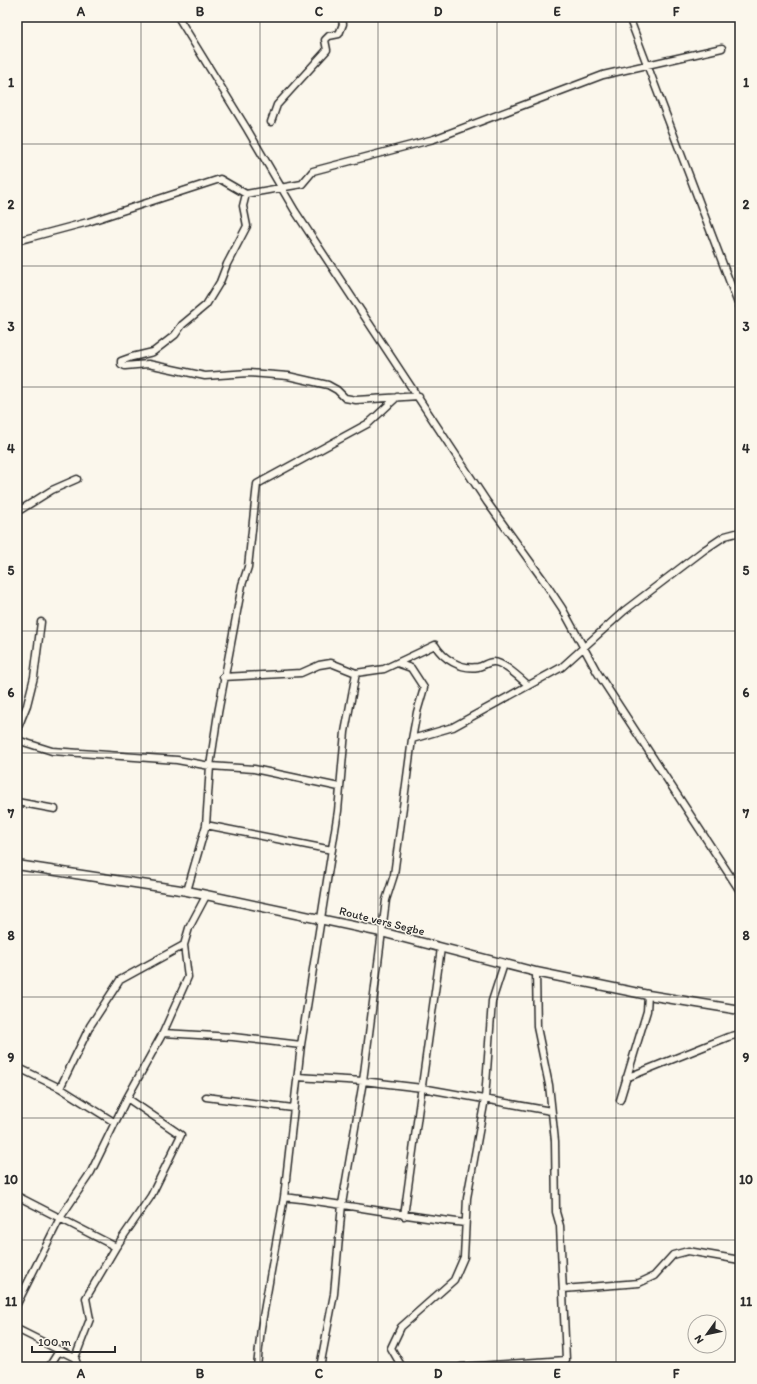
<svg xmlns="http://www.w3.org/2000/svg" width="757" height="1384" viewBox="0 0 757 1384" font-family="Itim,sans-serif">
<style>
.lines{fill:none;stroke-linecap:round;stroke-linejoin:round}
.street-casing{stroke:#2b2b2b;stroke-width:9}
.secondary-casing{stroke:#2b2b2b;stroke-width:11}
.street{stroke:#fbf7ec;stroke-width:6}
.secondary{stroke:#fbf7ec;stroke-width:8}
.grid{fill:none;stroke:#2b2b2b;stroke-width:1;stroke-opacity:0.55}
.labels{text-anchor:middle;stroke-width:3;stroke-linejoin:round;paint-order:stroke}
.street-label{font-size:12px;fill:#2b2b2b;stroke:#fbf7ec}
.neatline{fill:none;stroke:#2b2b2b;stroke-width:1.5}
.grid-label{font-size:13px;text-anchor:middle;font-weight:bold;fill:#2b2b2b}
</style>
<rect width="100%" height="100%" fill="#fbf7ec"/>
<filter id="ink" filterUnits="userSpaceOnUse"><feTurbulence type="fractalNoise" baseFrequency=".025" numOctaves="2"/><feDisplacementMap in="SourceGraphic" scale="8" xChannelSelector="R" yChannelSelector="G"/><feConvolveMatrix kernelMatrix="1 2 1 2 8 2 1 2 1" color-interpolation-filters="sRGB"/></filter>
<g filter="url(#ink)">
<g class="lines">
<defs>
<path id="street" d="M178,17L247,129L295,211L487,502L544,581L562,608L597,672L740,891
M629,17L740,309
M271,122L277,105L327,50L325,40L329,36L339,34L343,24L341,17
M246,194L302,184L313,171L434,139L603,75L722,48
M17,241L88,222L220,179L246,194L243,206L247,226L227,264L220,282L206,305L182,325L175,335L153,352L132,357L121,361V364L125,366L148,364L205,376L249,373L288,376L328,385L337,390L345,398L356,400L419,396
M17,512L52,490L77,479
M397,663L411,668L424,688L417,712L412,739
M223,677L301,673L319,665L331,663L356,673L384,669L435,645C443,659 461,670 478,667C483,666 488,662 493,662C502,661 521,679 528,685
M17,730L27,705L34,677L41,622
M17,740L52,751L177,760L210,766L254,769L339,787
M17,802L55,809
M206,825L332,850
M187,891L206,825L210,766L218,713L242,585L248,567L257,484L369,423L397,397
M163,1033L233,1037L301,1045
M17,1067L60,1088L114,1122
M297,1077L363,1081L422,1088L551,1111
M626,1078L728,1037L740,1034
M60,1088L90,1026L120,980L184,945
M206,1097L293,1108
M620,1100L647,1011L648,995
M17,1196L116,1247
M284,1197C345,1204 404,1216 465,1223
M404,1216L441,948
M563,1289L639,1283L654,1276L673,1255L688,1251L740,1260
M17,1304L60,1218L91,1172L127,1098L163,1033L188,977L184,945L189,928L206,896
M17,1329L75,1358
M49,1367L59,1351L62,1353
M78,1367L75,1358L90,1319L86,1298L116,1247L151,1196L181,1135L127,1098
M257,1367L261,1328L284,1197L301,1045L338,811L345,732L356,673
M320,1367L334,1294L342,1204L363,1081L386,900L394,875L412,739L453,727L562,667L624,611L704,550L725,536L740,532
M402,1367L391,1348L401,1327L454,1280L464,1257L467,1198L485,1099L492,1001L504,964
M461,1367L566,1360L560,1226L556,1212L555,1141L549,1085L537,1027L536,972"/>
<path id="secondary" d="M17,865L187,891L381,932L536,972L648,995L740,1010"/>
</defs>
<!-- street casing -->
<use href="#street" class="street-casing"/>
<!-- secondary casing -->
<use href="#secondary" class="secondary-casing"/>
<!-- street -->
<use href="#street" class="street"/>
<!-- secondary -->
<use href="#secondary" class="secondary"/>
</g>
</g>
<!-- grid -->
<path class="grid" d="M141,17V1367M260,17V1367M378,17V1367M497,17V1367M616,17V1367M17,144H740M17,266H740M17,387H740M17,509H740M17,631H740M17,753H740M17,875H740M17,997H740M17,1118H740M17,1240H740"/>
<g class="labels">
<!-- street labels -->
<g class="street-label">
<text transform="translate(382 921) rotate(14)" y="4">Route vers Segbe</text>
</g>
</g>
<!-- margin -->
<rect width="757" height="1384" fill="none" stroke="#fbf7ec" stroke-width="44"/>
<!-- north arrow -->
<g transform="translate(707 1334) rotate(237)"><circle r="19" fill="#fbf7ec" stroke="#a8a59f"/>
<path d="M0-3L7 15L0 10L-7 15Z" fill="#2b2b2b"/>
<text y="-6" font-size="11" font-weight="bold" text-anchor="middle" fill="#2b2b2b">N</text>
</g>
<!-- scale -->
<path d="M32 1346v6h83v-6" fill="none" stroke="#2b2b2b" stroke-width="2"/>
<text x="38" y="1346" font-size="12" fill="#2b2b2b" stroke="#fbf7ec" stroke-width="3" paint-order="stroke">100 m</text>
<rect x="22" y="22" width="713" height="1340" class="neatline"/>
<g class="grid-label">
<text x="81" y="16">A</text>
<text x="200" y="16">B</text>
<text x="319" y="16">C</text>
<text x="438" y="16">D</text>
<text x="557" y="16">E</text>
<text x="676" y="16">F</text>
<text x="11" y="87">1</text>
<text x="746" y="87">1</text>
<text x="11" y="209">2</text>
<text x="746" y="209">2</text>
<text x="11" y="331">3</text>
<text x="746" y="331">3</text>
<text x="11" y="453">4</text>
<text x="746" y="453">4</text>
<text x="11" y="575">5</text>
<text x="746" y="575">5</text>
<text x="11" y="697">6</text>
<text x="746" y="697">6</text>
<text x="11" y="818">7</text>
<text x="746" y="818">7</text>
<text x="11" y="940">8</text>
<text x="746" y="940">8</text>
<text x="11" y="1062">9</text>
<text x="746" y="1062">9</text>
<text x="11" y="1184">10</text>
<text x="746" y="1184">10</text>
<text x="11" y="1306">11</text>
<text x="746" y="1306">11</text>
<text x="81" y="1378">A</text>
<text x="200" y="1378">B</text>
<text x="319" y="1378">C</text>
<text x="438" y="1378">D</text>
<text x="557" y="1378">E</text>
<text x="676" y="1378">F</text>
</g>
</svg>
